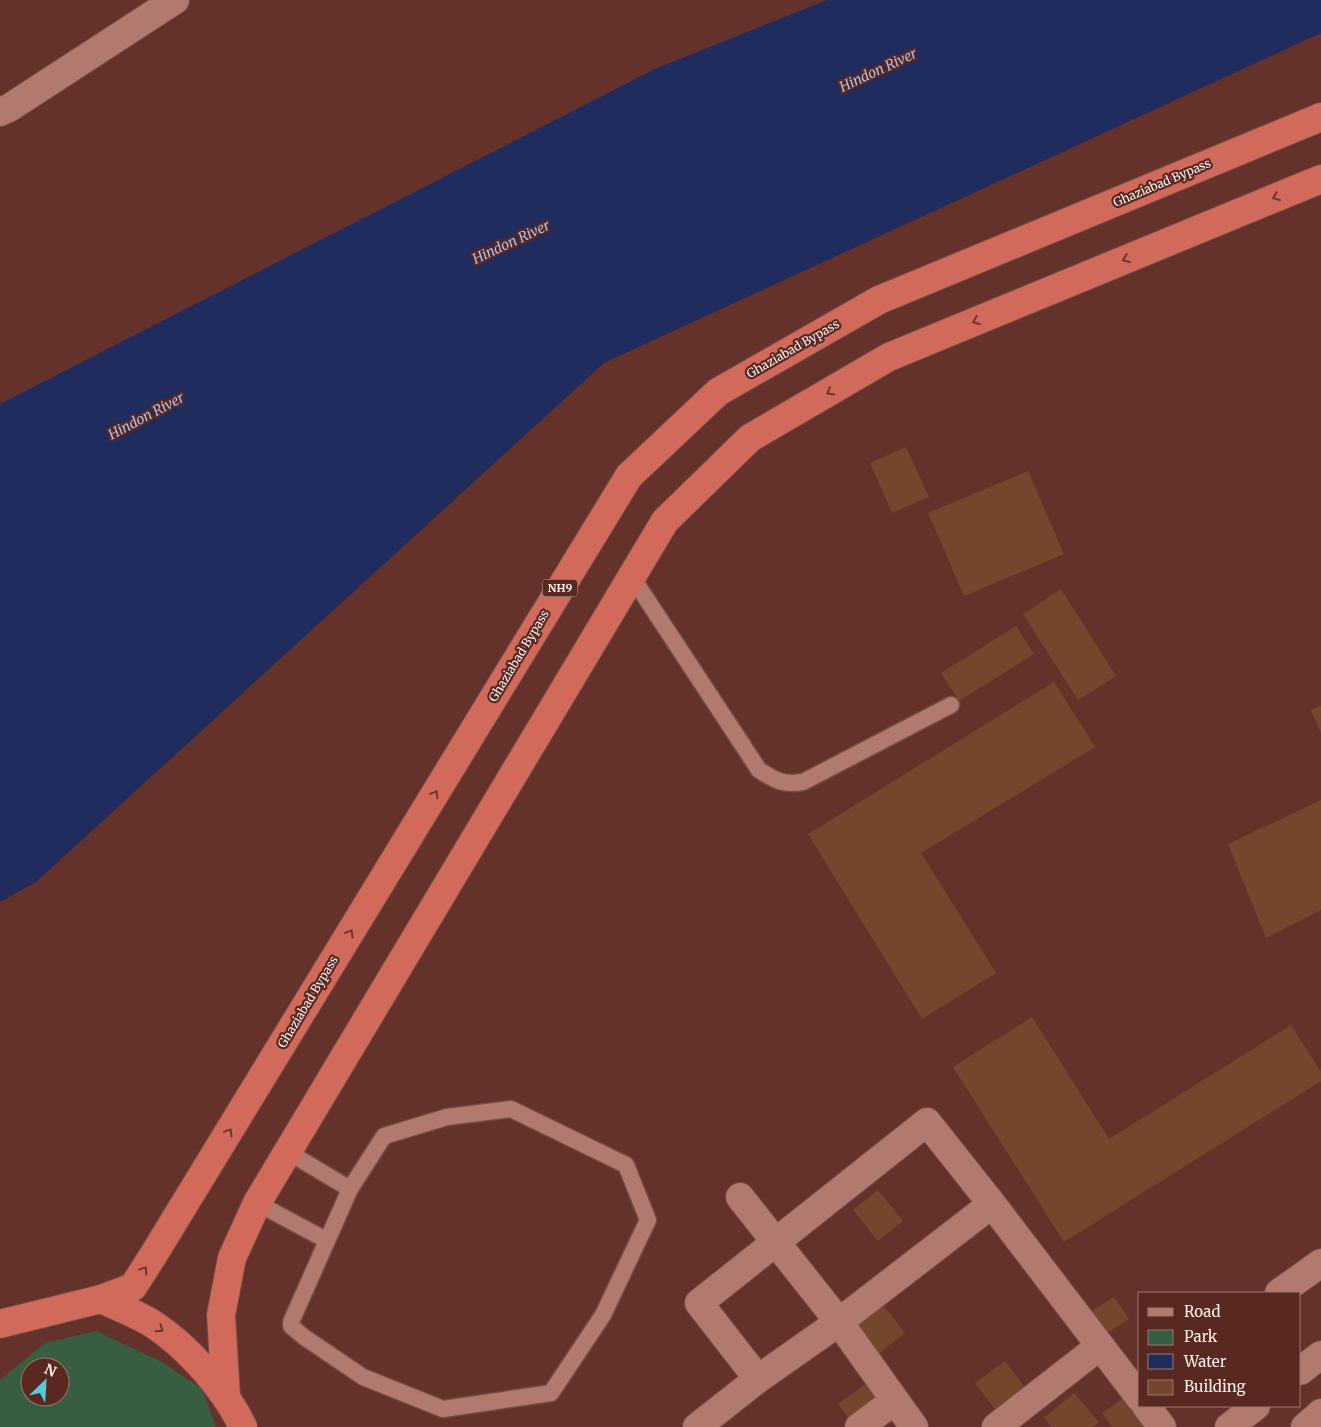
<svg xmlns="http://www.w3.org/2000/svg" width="1321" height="1427" viewBox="0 0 1321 1427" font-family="Merriweather,serif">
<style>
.green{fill:#375e40;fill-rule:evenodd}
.water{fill:#202c5e}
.building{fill:#74472d}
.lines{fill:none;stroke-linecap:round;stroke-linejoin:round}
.service-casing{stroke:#724c46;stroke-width:19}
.minor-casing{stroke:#724c46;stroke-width:30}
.trunk-casing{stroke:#724c46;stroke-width:30}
.service{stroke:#b2796f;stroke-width:16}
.minor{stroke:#b2796f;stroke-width:28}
.trunk{stroke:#d16a5b;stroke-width:28}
.oneway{stroke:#70352d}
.labels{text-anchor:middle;stroke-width:4.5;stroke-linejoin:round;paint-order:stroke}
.shield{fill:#582821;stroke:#cbb3af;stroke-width:1}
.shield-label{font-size:11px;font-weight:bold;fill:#fcefec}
.street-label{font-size:12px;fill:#fcefec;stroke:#582821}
.water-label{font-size:14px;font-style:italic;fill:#aebff0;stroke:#582821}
</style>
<rect width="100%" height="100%" fill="#64322b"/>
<!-- green -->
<path class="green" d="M96,1331L162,1362L202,1389L216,1427H0V1380L45,1343ZM30,1367H60V1397H30Z"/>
<!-- water -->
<path class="water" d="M827,0H1321V33L604,363L36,882L0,902V404L655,69Z"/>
<!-- building -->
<path class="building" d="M906,447L929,497L892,513L870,463Z
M1028,471L1064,554L964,596L928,513Z
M1061,589L1116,676L1078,700L1023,614Z
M1016,626L1034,654L959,701L941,673Z
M1054,682L1095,747L921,853L996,973L922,1019L808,834Z
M1321,705V733L1311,710Z
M1321,800V910L1266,938L1228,844Z
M1032,1017L1109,1139L1291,1025L1321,1072V1081L1064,1242L953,1067Z
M878,1190L903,1221L878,1241L853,1210Z
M1114,1297L1129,1319L1102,1337L1087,1314Z
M881,1302L905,1333L871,1360L847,1329Z
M1005,1361L1030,1394L1000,1416L975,1383Z
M868,1382L882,1400L852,1423L838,1404Z
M1074,1393L1099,1422L1093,1427H1051L1044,1418Z
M1128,1395L1148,1423L1143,1427H1112L1102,1413Z"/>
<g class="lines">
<defs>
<path id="service" d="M632,577L759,770C776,781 783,785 803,782L951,705
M511,1109L626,1165L648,1220L603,1315L551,1393L443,1409L363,1377L304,1337L291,1326V1322L350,1189L384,1136L447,1117Z
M288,1152L350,1189
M257,1203L326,1240"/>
<path id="minor" d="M0,112L9,108L175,0
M740,1197L839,1322L914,1427
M1279,1293L1321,1263
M1300,1371L1321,1355
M758,1379L699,1303L927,1122L992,1204
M1146,1406L1162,1427
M697,1427L758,1379L839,1322L992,1204L1140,1398
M859,1427L894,1401
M996,1427L1100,1346
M1229,1427L1256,1406
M1305,1427L1321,1413"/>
<path id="trunk" d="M101,1299C118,1307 137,1314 153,1324C188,1347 225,1389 243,1427
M0,1324L101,1299L133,1287L154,1254L629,476L718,392L879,300L1321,117
M226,1396L221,1315L232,1258L257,1203L665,521L750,438L889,357L1321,179"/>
</defs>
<!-- service casing -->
<use href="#service" class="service-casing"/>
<!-- minor casing -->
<use href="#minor" class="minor-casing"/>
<!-- trunk casing -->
<use href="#trunk" class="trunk-casing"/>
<!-- service -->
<use href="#service" class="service"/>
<!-- minor -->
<use href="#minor" class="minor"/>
<!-- trunk -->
<use href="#trunk" class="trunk"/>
</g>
<!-- one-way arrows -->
<defs><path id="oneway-chevron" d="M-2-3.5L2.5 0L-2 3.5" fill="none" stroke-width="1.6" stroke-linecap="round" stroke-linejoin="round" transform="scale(1.25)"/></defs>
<g class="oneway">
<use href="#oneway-chevron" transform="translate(1276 197) rotate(158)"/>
<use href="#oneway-chevron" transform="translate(1126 259) rotate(158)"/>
<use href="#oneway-chevron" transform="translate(976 321) rotate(158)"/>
<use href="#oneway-chevron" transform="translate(830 392) rotate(150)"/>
<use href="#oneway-chevron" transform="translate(435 794) rotate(-59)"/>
<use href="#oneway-chevron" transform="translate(350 933) rotate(-59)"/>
<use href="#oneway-chevron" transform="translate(229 1132) rotate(-59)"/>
<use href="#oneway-chevron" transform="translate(144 1270) rotate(-56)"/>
<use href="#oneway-chevron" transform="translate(160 1329) rotate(35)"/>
</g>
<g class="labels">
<!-- shield labels -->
<rect class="shield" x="542.5" y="579.5" width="35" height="17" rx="4"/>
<g class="shield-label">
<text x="560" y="592">NH9</text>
</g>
<!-- street labels -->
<g class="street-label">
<text transform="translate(1162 183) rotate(-23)" y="4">Ghaziabad Bypass</text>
<text transform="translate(793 349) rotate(-30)" y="4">Ghaziabad Bypass</text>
<text transform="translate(519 656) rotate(-59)" y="4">Ghaziabad Bypass</text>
<text transform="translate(308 1002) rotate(-59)" y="4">Ghaziabad Bypass</text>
</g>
<!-- water labels -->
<g class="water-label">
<text transform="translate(878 70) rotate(-25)" y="5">Hindon River</text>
<text transform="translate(511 242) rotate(-25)" y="5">Hindon River</text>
<text transform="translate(146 416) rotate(-28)" y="5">Hindon River</text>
</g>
</g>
<!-- legend -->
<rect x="1138" y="1292" width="162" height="115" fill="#582821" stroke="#9a7872"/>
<rect x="1148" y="1308" width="25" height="8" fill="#b2796f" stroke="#9a7872"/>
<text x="1184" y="1317" font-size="15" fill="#fcefec">Road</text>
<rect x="1148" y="1330" width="25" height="15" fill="#375e40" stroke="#9a7872"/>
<text x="1184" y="1342" font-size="15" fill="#fcefec">Park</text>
<rect x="1148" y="1354" width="25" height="15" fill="#202c5e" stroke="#9a7872"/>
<text x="1184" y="1367" font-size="15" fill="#fcefec">Water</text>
<rect x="1148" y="1380" width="25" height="15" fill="#74472d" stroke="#9a7872"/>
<text x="1184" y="1392" font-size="15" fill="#fcefec">Building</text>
<!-- north arrow -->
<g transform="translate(45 1382) rotate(25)"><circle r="24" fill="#582821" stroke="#9a7872"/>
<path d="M0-4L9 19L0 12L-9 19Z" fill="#54cadd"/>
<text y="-8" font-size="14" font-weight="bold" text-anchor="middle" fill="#fcefec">N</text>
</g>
</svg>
